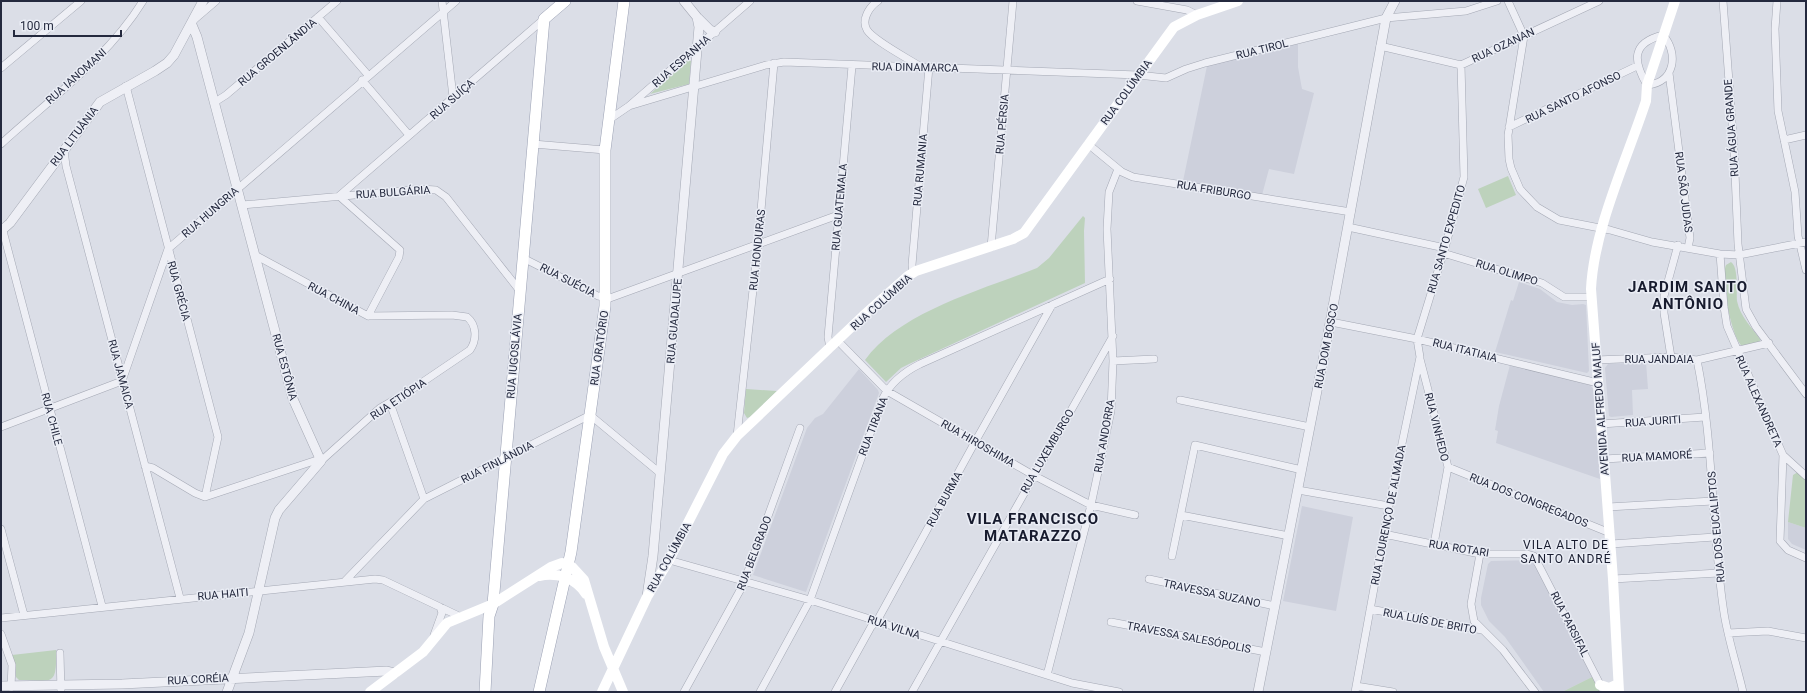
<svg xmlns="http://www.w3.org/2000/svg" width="1807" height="693" viewBox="0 0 1807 693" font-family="Roboto,sans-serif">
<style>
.built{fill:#cdd0dc}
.green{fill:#bdd2bc}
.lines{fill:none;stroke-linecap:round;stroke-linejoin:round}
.minor-casing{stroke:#a4a8b4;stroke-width:8}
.tertiary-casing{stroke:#a4a8b4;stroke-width:10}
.primary-casing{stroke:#9aa0b3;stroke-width:12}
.minor{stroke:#eeeff5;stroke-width:7}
.tertiary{stroke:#eeeff5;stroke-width:9}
.secondary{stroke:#fff;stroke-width:10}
.primary{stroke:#fff;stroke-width:11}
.labels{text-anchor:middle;stroke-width:3;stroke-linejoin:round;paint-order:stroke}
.street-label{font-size:11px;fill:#24293e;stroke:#eaedf5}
.neighbourhood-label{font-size:12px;letter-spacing:1px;fill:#171b2e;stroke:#eaedf5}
.district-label{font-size:15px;font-weight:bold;letter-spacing:1px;fill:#171b2e;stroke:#eaedf5}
</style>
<rect width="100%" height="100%" fill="#dbdee7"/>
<!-- built -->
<path class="built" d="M1298,43V67L1302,89L1314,93L1294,174L1269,169L1262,195L1183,181L1207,66Z
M1519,282L1540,289L1557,302L1572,305L1583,304L1586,305L1589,371L1587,373L1495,352L1511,300L1513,301Z
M1646,362L1648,389L1632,390L1633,415L1611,417L1609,416L1605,368L1608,364Z
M1510,365L1589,383L1593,389L1600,479L1496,443L1498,431L1495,430L1499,406Z
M859,369L878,390L879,393L806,592L753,575L807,428L815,418L823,414Z
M1302,506L1353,517L1336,611L1283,601Z
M1788,522L1806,528V550L1792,544L1788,539Z
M1532,560L1535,563L1592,677L1562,692H1544L1505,637L1489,621L1481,605V598L1488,564L1491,561Z"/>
<!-- green -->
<path class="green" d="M688,60L691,61L689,84L650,94Z
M1508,176L1516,195L1486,208L1478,189Z
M1083,216L1085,218L1084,231L1085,283L909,364L901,368L886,382L865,360C899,312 984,289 1037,268L1049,258Z
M1731,262C1739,267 1736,292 1737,301C1740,316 1752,328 1760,339V343L1742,346C1731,337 1720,277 1726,265Z
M746,389L777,391L750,417L747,418L744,413Z
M1798,472L1806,478V528L1788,522L1793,475Z
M56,650C57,688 52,680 19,680L16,677L15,665L12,655Z
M1592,677L1600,692H1562Z"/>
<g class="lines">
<defs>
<path id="minor" d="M442,1L453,97
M878,1C869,7 861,20 867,30C874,41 909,59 921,67
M1137,1L1187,10L1197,15
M1508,1L1524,36L1508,135L1509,159L1511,168L1520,189L1537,207L1559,220L1610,230L1652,242L1720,254L1739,255L1806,242
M1723,1L1734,149L1738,244L1746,309L1756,327L1806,394
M1777,1L1775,29L1778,111L1795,192L1798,236L1806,270
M318,17L368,75
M195,19L216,1
M1663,35C1679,53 1675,83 1647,85C1633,61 1631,43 1663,35Z
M1380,46L1461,65L1599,1
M1,68L81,1
M1669,73L1690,238L1688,248
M362,80L409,135
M126,86L218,437L205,497
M215,102L226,95L337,1
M629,106L766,65L784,62L1138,75L1166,78L1186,69L1205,63L1386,18L1466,11L1497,1
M610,119L629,106L750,1
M1509,127L1637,66
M1784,140L1806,135
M1,144C50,99 108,58 143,1
M533,144L605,150
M1088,144L1122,172L1133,177L1351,212
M64,150L66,166L180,598
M242,205L421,189L436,190L446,197L520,291
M1348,227L1445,248
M3,231L102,606
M991,247L1013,1
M1443,253L1542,283L1564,297H1591
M1720,254L1724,307L1727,326L1783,455L1780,541L1788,550L1806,558
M255,255L368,316L452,315L467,317C477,325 477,340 470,350L408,392L380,408L321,461
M523,258L598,296L610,298L838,215
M913,273L912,265L929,67
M368,316L399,257L400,250L339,196L544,19
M1331,322L1417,339L1598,383
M838,341L887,391L1033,475L1083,501L1091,505L1135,515
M830,348L828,337L852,66
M1671,357L1664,313V296L1678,245
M1420,359L1448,467L1434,544
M1596,360L1671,357L1697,360L1769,343
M1697,360C1714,443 1711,529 1724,613C1728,639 1737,666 1743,692
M1113,361L1154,359
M1180,400L1310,427
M390,403L424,499
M1601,424L1705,417
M1,427L122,381L168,249L456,1
M737,436L758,244L774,63
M1783,455L1806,476
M1604,459L1710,453
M145,466L153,468L195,493L205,497L320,459
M1448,467L1610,533
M1298,490L1389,506
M1608,507L1713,501
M1181,515L1289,536
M1,529L24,615
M1384,534L1480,554H1527L1534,556L1604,692
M1611,544L1715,537
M1480,554L1471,604L1474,621L1503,650L1535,692
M1172,556L1195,445L1302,470
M669,560L810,600L1072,683L1119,692
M1149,579L1275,606
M1613,579L1719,573
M345,581L424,499L590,415L660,473
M1370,609L1482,630
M1,618L375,579L383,580L461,617
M1111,622L1266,652
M1728,633L1768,631L1806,638
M1,634L12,665L11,687
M434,635L442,613L440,607
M60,653L61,692
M1047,675L1091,505L1111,411L1113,361L1107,229L1109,192L1118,169
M1356,686L1393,692
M684,692L743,585L800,428
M760,692L810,600L883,398C891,382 904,372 920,364L1110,279
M835,692L871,627L877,621L975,442L1052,305
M912,692L1113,336
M1355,692L1389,506L1420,357L1417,339L1445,248L1464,177L1461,65"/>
<path id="tertiary" d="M698,18L710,30L715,32
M192,25L197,37L293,399L321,461L279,510L275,518L249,633L227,692
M1,231L10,223L100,102L155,71L167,63L174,55L203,1
M647,596L653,556L699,27L697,17L684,1
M1,686L122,684L387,671L395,673
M1258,692L1325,350L1386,18L1395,1"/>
<path id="primary" d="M485,692L489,616L493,604L544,19L565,1
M539,692L571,552L605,306V150L624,1"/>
</defs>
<!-- minor casing -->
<use href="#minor" class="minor-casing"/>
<!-- tertiary casing -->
<use href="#tertiary" class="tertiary-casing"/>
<!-- primary casing -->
<use href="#primary" class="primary-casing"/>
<!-- minor -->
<use href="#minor" class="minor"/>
<!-- tertiary -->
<use href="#tertiary" class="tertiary"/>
<!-- secondary -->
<path class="secondary" d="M539,576C557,572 576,578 586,594
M1600,685L1609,688L1618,684
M370,692L423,652L447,623L493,604L551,567L562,563L572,567L584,580L604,647L623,692
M602,692L647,597L669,560L723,454L737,436L863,316L908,276L916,271L1013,239L1024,233L1174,27L1197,15L1238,1
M1619,692L1613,579L1591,289C1594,228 1627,159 1646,101L1647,85L1675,1"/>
<!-- primary -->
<use href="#primary" class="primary"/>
</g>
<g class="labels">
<!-- street labels -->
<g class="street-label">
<text transform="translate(1503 45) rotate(-25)" y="4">RUA OZANAN</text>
<text transform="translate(1262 49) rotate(-14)" y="4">RUA TIROL</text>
<text transform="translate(277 52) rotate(-40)" y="4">RUA GROENLÂNDIA</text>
<text transform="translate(681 61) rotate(-41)" y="4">RUA ESPANHA</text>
<text transform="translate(915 67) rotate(1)" y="4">RUA DINAMARCA</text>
<text transform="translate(76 76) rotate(-42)" y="4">RUA IANOMANI</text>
<text transform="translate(1126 92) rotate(-54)" y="4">RUA COLÚMBIA</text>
<text transform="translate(1573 97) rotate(-26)" y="4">RUA SANTO AFONSO</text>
<text transform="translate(452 99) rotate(-41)" y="4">RUA SUÍÇA</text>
<text transform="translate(1002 124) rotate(-85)" y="4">RUA PÉRSIA</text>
<text transform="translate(1731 128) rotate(-94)" y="4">RUA ÁGUA GRANDE</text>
<text transform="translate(74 136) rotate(-53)" y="4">RUA LITUÂNIA</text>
<text transform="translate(920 170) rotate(-85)" y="4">RUA RUMANIA</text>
<text transform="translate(1214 190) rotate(9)" y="4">RUA FRIBURGO</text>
<text transform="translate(393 192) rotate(-4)" y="4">RUA BULGÁRIA</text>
<text transform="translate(1684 192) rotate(83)" y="4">RUA SÃO JUDAS</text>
<text transform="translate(839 207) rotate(-85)" y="4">RUA GUATEMALA</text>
<text transform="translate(210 212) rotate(-41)" y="4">RUA HUNGRIA</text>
<text transform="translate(1446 239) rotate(-74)" y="4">RUA SANTO EXPEDITO</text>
<text transform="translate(757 250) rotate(-84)" y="4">RUA HONDURAS</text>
<text transform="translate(1507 272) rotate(17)" y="4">RUA OLIMPO</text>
<text transform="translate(568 280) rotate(27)" y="4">RUA SUÉCIA</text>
<text transform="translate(179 291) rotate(75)" y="4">RUA GRÉCIA</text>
<text transform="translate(334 298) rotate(28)" y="4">RUA CHINA</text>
<text transform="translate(881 302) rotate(-42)" y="4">RUA COLÚMBIA</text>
<text transform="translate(674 321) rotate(-85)" y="4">RUA GUADALUPE</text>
<text transform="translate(1326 346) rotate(-79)" y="4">RUA DOM BOSCO</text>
<text transform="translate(599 348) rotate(-82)" y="4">RUA ORATÓRIO</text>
<text transform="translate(1465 350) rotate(14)" y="4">RUA ITATIAIA</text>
<text transform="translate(514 356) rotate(-85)" y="4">RUA IUGOSLÁVIA</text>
<text x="1659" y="363">RUA JANDAIA</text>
<text transform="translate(285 367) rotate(75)" y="4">RUA ESTÔNIA</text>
<text transform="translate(121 374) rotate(75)" y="4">RUA JAMAICA</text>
<text transform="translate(398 399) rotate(-34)" y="4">RUA ETIÓPIA</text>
<text transform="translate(1759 401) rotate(66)" y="4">RUA ALEXANDRETA</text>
<text transform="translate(1600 409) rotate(-94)" y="4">AVENIDA ALFREDO MALUF</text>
<text transform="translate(52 419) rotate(75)" y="4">RUA CHILE</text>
<text transform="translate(1653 421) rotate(-4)" y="4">RUA JURITI</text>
<text transform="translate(873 426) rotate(-69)" y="4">RUA TIRANA</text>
<text transform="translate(1437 427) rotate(76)" y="4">RUA VINHEDO</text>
<text transform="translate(1104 436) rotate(-80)" y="4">RUA ANDORRA</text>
<text transform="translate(978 443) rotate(30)" y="4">RUA HIROSHIMA</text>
<text transform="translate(1047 451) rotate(-60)" y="4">RUA LUXEMBURGO</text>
<text transform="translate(1657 456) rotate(-3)" y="4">RUA MAMORÉ</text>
<text transform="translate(497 462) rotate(-27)" y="4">RUA FINLÂNDIA</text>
<text transform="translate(944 499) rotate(-61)" y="4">RUA BURMA</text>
<text transform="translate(1529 500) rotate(22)" y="4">RUA DOS CONGREGADOS</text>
<text transform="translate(1388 515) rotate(-79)" y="4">RUA LOURENÇO DE ALMADA</text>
<text transform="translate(1716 527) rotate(-95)" y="4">RUA DOS EUCALIPTOS</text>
<text transform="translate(1459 548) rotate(9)" y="4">RUA ROTARI</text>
<text transform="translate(754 553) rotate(-69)" y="4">RUA BELGRADO</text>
<text transform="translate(669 557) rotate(-61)" y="4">RUA COLÚMBIA</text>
<text transform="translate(1212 593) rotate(12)" y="4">TRAVESSA SUZANO</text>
<text transform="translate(223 594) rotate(-5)" y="4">RUA HAITI</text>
<text transform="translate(1430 621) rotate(11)" y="4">RUA LUÍS DE BRITO</text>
<text transform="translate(1570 624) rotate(63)" y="4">RUA PARSIFAL</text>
<text transform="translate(894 627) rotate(18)" y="4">RUA VILNA</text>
<text transform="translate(1189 637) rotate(11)" y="4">TRAVESSA SALESÓPOLIS</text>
<text transform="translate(198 679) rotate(-3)" y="4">RUA CORÉIA</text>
</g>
<!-- neighbourhood labels -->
<g class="neighbourhood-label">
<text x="1566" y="549">VILA ALTO DE<tspan x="1566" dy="14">SANTO ANDRÉ</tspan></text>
</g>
<!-- district labels -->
<g class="district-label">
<text x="1688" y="292">JARDIM SANTO<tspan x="1688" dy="17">ANTÔNIO</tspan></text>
<text x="1033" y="524">VILA FRANCISCO<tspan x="1033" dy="17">MATARAZZO</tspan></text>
</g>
</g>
<!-- border -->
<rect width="1807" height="693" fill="none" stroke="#24293e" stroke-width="4"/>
<!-- scale -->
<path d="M14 30v6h107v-6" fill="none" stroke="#24293e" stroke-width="2"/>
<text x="20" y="30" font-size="12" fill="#24293e" stroke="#eaedf5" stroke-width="3" paint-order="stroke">100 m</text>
</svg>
